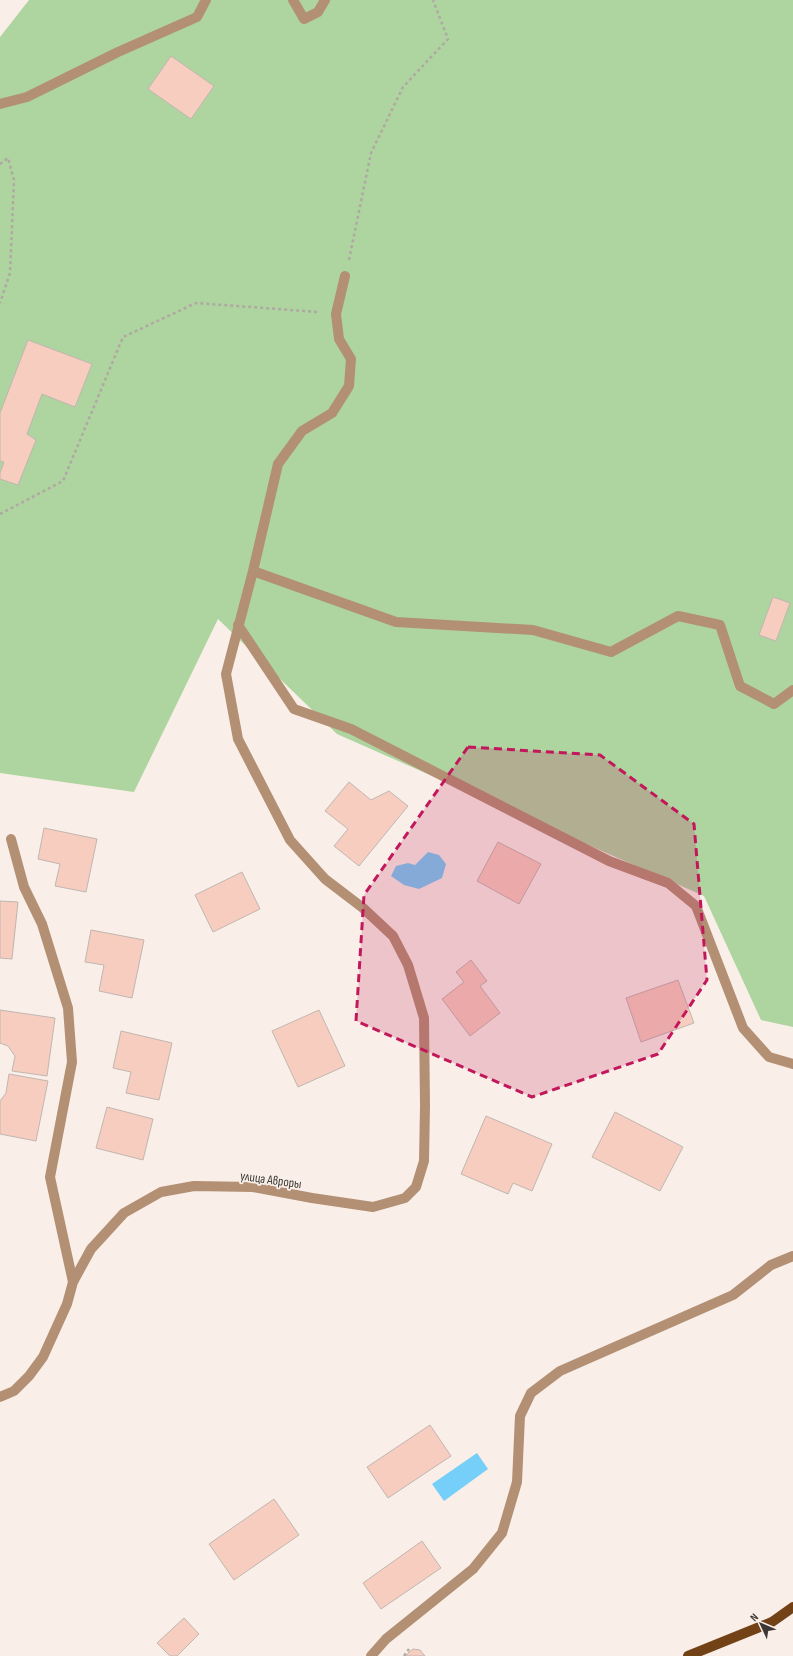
<svg xmlns="http://www.w3.org/2000/svg" width="793" height="1656" viewBox="0 0 793 1656" font-family="'Sofia Sans Condensed',sans-serif">
<style>
.green{fill:#aed49f}
.water{fill:#76cff8}
.building{fill:#f6cdbe;stroke:#c1b6b2}
.lines{fill:none;stroke-linecap:round;stroke-linejoin:round}
.path{stroke:#b0a8a2;stroke-width:2.5;stroke-dasharray:3 3;stroke-linecap:butt}
.minor{stroke:#b38f74;stroke-width:10}
.major{stroke:#724116;stroke-width:10}
.marked{fill:#c2185b;fill-opacity:0.2;stroke:#c2185b;stroke-width:3;stroke-dasharray:8 5;stroke-linejoin:round}
.labels{text-anchor:middle;stroke-width:3.5;stroke-linejoin:round;paint-order:stroke}
.street-label{font-size:13px;fill:#3c3835;stroke:#f9efe8}
</style>
<rect width="100%" height="100%" fill="#f9efe8"/>
<!-- green -->
<path class="green" d="M29,0H793V1027L761,1020L704,896L337,734L218,619L134,792L0,773V37Z"/>
<!-- water -->
<path class="water" d="M428,852L439,855L446,864L442,878L419,889L404,885L391,876L396,866L408,863L415,865Z
M477,1453L488,1469L444,1501L432,1484Z"/>
<!-- building -->
<path class="building" d="M171,56L214,86L191,119L148,89Z
M28,340L92,364L75,407L42,394L27,434L36,440L18,485L0,479V473L4,462L0,461V413Z
M773,597L790,603L776,641L759,635Z
M349,782L371,800L389,791L408,806L359,866L334,846L348,829L325,811Z
M44,828L97,839L86,892L55,886L60,864L38,859Z
M498,842L541,864L519,904L477,881Z
M242,872L260,909L213,932L195,895Z
M0,901L18,902L12,959L0,958Z
M91,930L144,940L132,998L99,991L104,965L85,962Z
M471,960L487,981L480,986L500,1013L470,1036L442,999L464,982L456,972Z
M678,980L694,1023L641,1042L626,998Z
M0,1010L55,1018L47,1076L12,1071L15,1056L8,1046L0,1043Z
M319,1010L345,1066L298,1087L272,1031Z
M121,1031L172,1043L159,1100L126,1093L131,1072L113,1068Z
M9,1074L48,1081L36,1141L0,1134V1101L6,1093Z
M107,1107L153,1119L143,1160L96,1148Z
M615,1112L683,1147L660,1191L592,1157Z
M486,1116L552,1144L532,1191L513,1183L508,1194L461,1174Z
M430,1425L451,1456L388,1498L367,1467Z
M274,1499L299,1535L234,1580L209,1544Z
M422,1541L441,1568L381,1609L363,1583Z
M184,1618L199,1634L177,1656H170L157,1643Z
M413,1649L420,1650L425,1656H406L408,1653Z"/>
<g class="lines">
<!-- path -->
<path class="path" d="M0,164L8,158L14,180L10,273L0,303
M349,260L371,153L403,87L448,39L433,0
M0,514L63,481L123,337L196,303L318,312
M404,1656L409,1649"/>
<!-- minor -->
<path class="minor" d="M293,0L304,19L318,12L325,0
M0,104L27,97L118,52L197,17L206,0
M253,571L278,464L302,431L332,413L349,386L351,359L339,339L336,314L345,276
M238,625L294,709L351,729L609,861L668,883L696,906L743,1028L769,1057L793,1064
M11,839L24,887L42,924L68,1008L72,1062L50,1177L73,1282
M0,1397L14,1391L29,1376L43,1357L67,1304L73,1282L91,1249L124,1213L161,1192L194,1186L253,1187L312,1198L373,1207L405,1198L416,1187L424,1161L425,1106L424,1018L408,965L393,936L363,908L325,879L290,840L238,739L226,674L253,571L396,622L533,630L611,652L678,616L720,625L740,686L774,704L793,690
M371,1656L386,1639L473,1569L502,1533L517,1482L520,1416L531,1393L560,1371L733,1295L771,1265L793,1256"/>
<!-- major -->
<path class="major" d="M688,1656L772,1622L793,1607"/>
</g>
<!-- marked area -->
<path class="marked" d="M468,747L600,755L694,824L707,980L658,1054L532,1097L356,1021L364,895Z"/>
<g class="labels">
<!-- street labels -->
<g class="street-label">
<text transform="translate(271 1179) rotate(8)" y="5">улица Авроры</text>
</g>
</g>
<!-- north arrow -->
<g transform="translate(761 1624) rotate(314)" stroke="#f9efe8" stroke-width="3" paint-order="stroke">
<path d="M0-3L7 15L0 10L-7 15Z" fill="#3c3835"/>
<text y="-6" font-size="11" font-weight="bold" text-anchor="middle" fill="#3c3835">N</text>
</g>
</svg>
